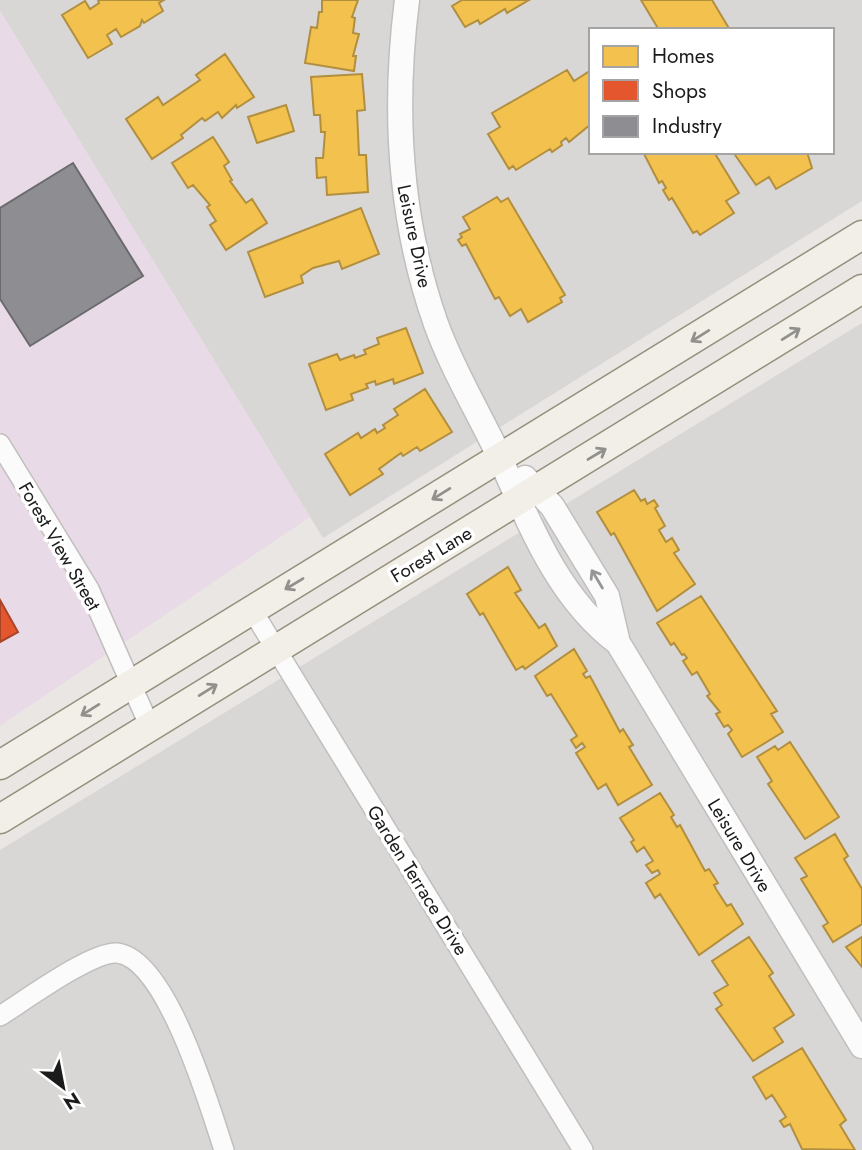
<svg xmlns="http://www.w3.org/2000/svg" width="862" height="1150" viewBox="0 0 862 1150" font-family="Jost,sans-serif">
<style>
.residential{fill:#d9d6d6;fill-rule:evenodd}
.industrial{fill:#e8dae6}
.homes{fill:#f2c14e;stroke:#b28f3f;stroke-width:2}
.shops{fill:#e4572e;stroke:#a84528;stroke-width:2}
.industry{fill:#8d8d92;stroke:#6b6b6e;stroke-width:2}
.lines{fill:none;stroke-linecap:round;stroke-linejoin:round}
.minor-casing{stroke:#c1bfbe;stroke-width:22}
.tertiary-casing{stroke:#c1bfbe;stroke-width:27}
.secondary-casing{stroke:#958f7c;stroke-width:31}
.minor{stroke:#fcfbfb;stroke-width:19}
.tertiary{stroke:#fcfbfb;stroke-width:24}
.secondary{stroke:#f2efe8;stroke-width:28}
.oneway{stroke:#91908c}
.oneway2{stroke:#979696}
.labels{text-anchor:middle;stroke-width:7;stroke-linejoin:round;paint-order:stroke}
.street-label{font-size:19px;fill:#1b1b1b;stroke:#fff}
</style>
<rect width="100%" height="100%" fill="#eae6e4"/>
<!-- residential -->
<path class="residential" d="M0,0H862V201L323,538L0,11ZM591,30H832V152H591Z
M862,323V1150H0V850Z"/>
<!-- industrial -->
<path class="industrial" d="M0,11L310,517L0,726Z"/>
<!-- homes -->
<path class="homes" d="M98,0H164L159,3L163,11L144,23L142,20L140,26L121,37L116,29L107,35L112,44L88,58L62,15L85,1L90,9L99,3Z
M322,0H358L352,17L355,18L353,33L359,34L353,56H356L354,71L305,63L311,27L317,28L319,12H322Z
M462,0H529L507,13L505,9L480,24L478,20L465,27L452,6Z
M641,0H712L730,30H659Z
M225,54L254,97L237,108L236,105L222,118L218,112L205,121L202,118L181,135L183,138L152,159L126,119L158,97L163,105L200,80L196,75Z
M567,70L574,81L591,70V124L569,142L566,138L561,142L562,145L552,152L550,149L516,170L513,166L509,169L488,134L500,127L492,113Z
M362,74L365,110L357,111L359,155H366L368,192L327,195L326,177L317,178L316,158H323L325,132H321L320,115H314L311,77Z
M286,105L294,131L257,143L248,117Z
M213,137L229,162L224,166L232,180L230,181L246,203L252,199L267,223L226,250L210,225L216,221L207,207L210,205L193,185L188,188L172,163Z
M643,152H714L739,193L726,201L734,213L700,235L697,231L693,233L672,198L669,200L663,190L666,188L662,181L659,183Z
M733,152H807L812,168L776,189L769,177L756,185Z
M497,197L501,202L508,198L565,295L560,298L562,302L528,322L521,309L510,316L499,297L495,299L468,248L466,244L462,246L458,240L462,237L460,234L470,229L463,217Z
M361,208L379,254L342,269L339,261L313,268L301,276L303,283L265,297L248,252Z
M406,328L423,373L394,384L393,379L376,385L375,381L366,384L368,388L351,394L353,400L326,410L309,364L337,354L340,360L354,355L355,358L366,354L364,350L379,344L377,338Z
M425,389L452,432L420,451L417,447L403,456L401,453L379,469L383,474L350,495L325,454L358,433L361,438L375,429L377,433L385,428L383,425L398,415L394,409Z
M634,490L641,501L645,499L647,504L654,500L658,506L655,508L665,526L659,530L666,542L672,538L679,550L674,553L695,584L657,611L614,533L611,535L597,512Z
M508,567L521,590L515,593L539,628L545,624L557,646L525,669L523,666L516,670L483,613L480,615L467,594Z
M701,596L777,711L771,714L783,732L742,757L728,734L732,730L728,725L724,727L716,714L720,712L707,696L710,694L697,672L692,675L683,661L687,658L684,654L682,655L674,643L671,645L657,623Z
M574,649L587,671L583,674L586,678L590,676L620,732L623,729L633,745L629,747L652,785L618,805L606,784L598,789L576,753L585,747L582,743L576,748L571,740L577,736L551,694L547,696L535,676Z
M790,742L839,817L805,839L768,784L772,781L757,757L775,746L778,750Z
M660,793L674,815L671,817L677,827L680,825L705,871L709,869L718,883L714,885L716,889L727,906L731,904L743,924L699,955L660,894L655,898L646,883L660,874L658,870L652,873L646,865L653,861L644,847L637,852L631,842L634,840L620,818Z
M835,834L848,856L844,859L862,889V924L833,942L823,926L828,923L801,879L807,876L795,858Z
M749,937L773,973L769,976L794,1015L774,1028L783,1042L753,1061L716,1009L722,1005L714,993L728,985L712,961Z
M862,937V967L846,947Z
M802,1048L846,1120L840,1125L855,1150L802,1149L790,1124L784,1127L780,1121L786,1117L772,1095L766,1099L753,1077Z"/>
<!-- shops -->
<path class="shops" d="M0,600L18,632L0,642Z"/>
<!-- industry -->
<path class="industry" d="M73,163L143,276L30,346L0,299V208Z"/>
<g class="lines">
<defs>
<path id="minor" d="M0,444L89,589L150,727
M252,610L583,1150
M0,1016C24,1001 92,951 117,953C167,958 210,1108 224,1150"/>
<path id="tertiary" d="M407,0C393,110 399,219 436,324C453,371 479,413 500,458C530,525 558,598 618,643
M525,478L552,506L607,596L618,643L862,1046"/>
<path id="secondary" d="M0,765L862,235
M0,819L862,289"/>
</defs>
<!-- minor casing -->
<use href="#minor" class="minor-casing"/>
<!-- tertiary casing -->
<use href="#tertiary" class="tertiary-casing"/>
<!-- secondary casing -->
<use href="#secondary" class="secondary-casing"/>
<!-- minor -->
<use href="#minor" class="minor"/>
<!-- tertiary -->
<use href="#tertiary" class="tertiary"/>
<!-- secondary -->
<use href="#secondary" class="secondary"/>
</g>
<!-- one-way arrows -->
<defs><path id="oneway-shaft" d="M-6 0H5M1.5-3L5.5 0L1.5 3" fill="none" stroke-width="1.6" stroke-linecap="round" stroke-linejoin="round" transform="scale(1.75)"/></defs>
<g class="oneway">
<use href="#oneway-shaft" transform="translate(791 334) rotate(-32)"/>
<use href="#oneway-shaft" transform="translate(700 336) rotate(148)"/>
<use href="#oneway-shaft" transform="translate(597 454) rotate(-31)"/>
<use href="#oneway-shaft" transform="translate(441 494) rotate(148)"/>
<use href="#oneway-shaft" transform="translate(294 584) rotate(149)"/>
<use href="#oneway-shaft" transform="translate(208 690) rotate(-32)"/>
<use href="#oneway-shaft" transform="translate(90 710) rotate(148)"/>
</g>
<use class="oneway2" href="#oneway-shaft" transform="translate(597 579) rotate(-121)"/>
<g class="labels">
<!-- street labels -->
<g class="street-label">
<text transform="translate(415 236) rotate(78)" y="7">Leisure Drive</text>
<text transform="translate(60 546) rotate(60)" y="7">Forest View Street</text>
<text transform="translate(431 554) rotate(-31)" y="7">Forest Lane</text>
<text transform="translate(740 845) rotate(59)" y="7">Leisure Drive</text>
<text transform="translate(418 880) rotate(58)" y="7">Garden Terrace Drive</text>
</g>
</g>
<!-- legend -->
<rect x="589" y="28" width="245" height="126" fill="#ffffff" stroke="#a4a4a4" stroke-width="2"/>
<rect x="603" y="46" width="35" height="21" fill="#f2c14e" stroke="#a4a4a4" stroke-width="2"/>
<text x="652" y="63" font-size="21" fill="#1b1b1b">Homes</text>
<rect x="603" y="80" width="35" height="21" fill="#e4572e" stroke="#a4a4a4" stroke-width="2"/>
<text x="652" y="98" font-size="21" fill="#1b1b1b">Shops</text>
<rect x="603" y="116" width="35" height="21" fill="#8d8d92" stroke="#a4a4a4" stroke-width="2"/>
<text x="652" y="133" font-size="21" fill="#1b1b1b">Industry</text>
<!-- north arrow -->
<g transform="translate(63 1087) rotate(148)" stroke="#ffffff" stroke-width="5" paint-order="stroke">
<path d="M0-5L12 26L0 18L-12 26Z" fill="#1b1b1b"/>
<text y="-10" font-size="19" font-weight="bold" text-anchor="middle" fill="#1b1b1b">N</text>
</g>
</svg>
